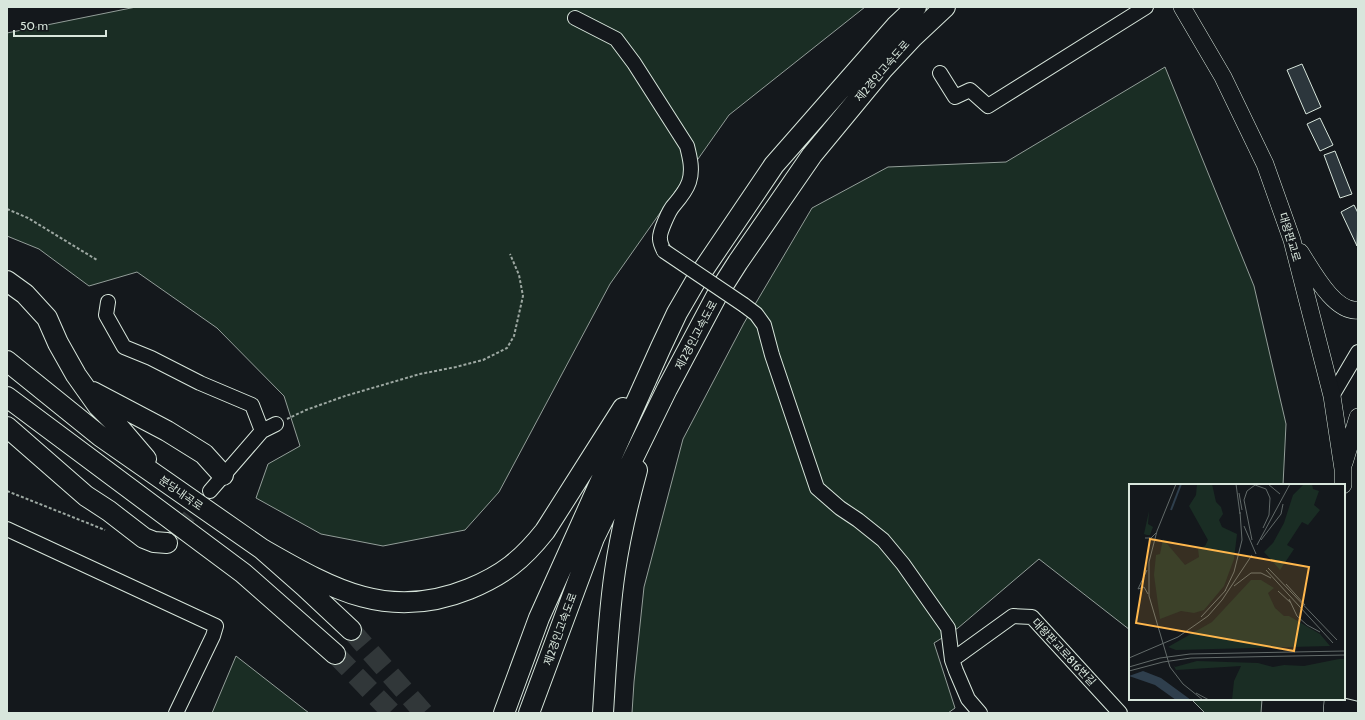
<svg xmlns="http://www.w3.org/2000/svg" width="1365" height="720" viewBox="0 0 1365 720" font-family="Cabin,'Noto Sans KR',sans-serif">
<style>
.green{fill:#1a2d24;stroke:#939e99}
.building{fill:#2c363c;stroke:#d8e6dc}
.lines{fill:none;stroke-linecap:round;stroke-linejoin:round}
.minor-tunnel{stroke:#313739;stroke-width:14;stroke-dasharray:14 7;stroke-linecap:butt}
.highway-tunnel{stroke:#313739;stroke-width:20;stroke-dasharray:20 10;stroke-linecap:butt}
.minor-casing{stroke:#d8e6dc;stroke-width:16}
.major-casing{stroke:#d8e6dc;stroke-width:18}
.highway-casing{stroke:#d8e6dc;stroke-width:22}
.path{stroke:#9da8a2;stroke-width:2;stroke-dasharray:3 2;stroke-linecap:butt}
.minor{stroke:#14181c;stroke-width:14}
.major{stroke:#14181c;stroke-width:17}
.highway{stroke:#14181c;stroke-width:20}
.minor-bridge-casing{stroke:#d8e6dc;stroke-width:16;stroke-linecap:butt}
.minor-bridge{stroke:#14181c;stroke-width:14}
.labels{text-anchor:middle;stroke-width:3;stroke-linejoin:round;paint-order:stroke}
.street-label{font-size:11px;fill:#d8e6dc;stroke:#14181c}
.inset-river{fill:none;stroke:#2f3f4d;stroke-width:2}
.inset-road{fill:none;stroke:#626a69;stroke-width:1}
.view{fill:#ffb74d;fill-opacity:0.15;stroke:#ffb74d;stroke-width:2}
.inset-edge{fill:none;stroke:#d8e6dc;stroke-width:2}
</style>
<rect width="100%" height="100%" fill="#14181c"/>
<!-- green -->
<path class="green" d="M136,7H865L729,115L610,284L499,492L465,530L383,546L321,534L256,498L268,464L300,446L284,396L217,328L137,272L89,286L39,249L7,236V33Z
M1165,67L1254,286L1286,424L1283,485H1130V630L1039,559L958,628L934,643L955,708L948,713H632L634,682L644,587L683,439L744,323L812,208L888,167L1006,162Z
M236,656L309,713H212Z
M1191,699H1262L1261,713H1205Z"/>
<!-- building -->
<path class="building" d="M1302,64L1321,107L1306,114L1287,70Z
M1320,118L1333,145L1320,151L1307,124Z
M1335,151L1352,194L1340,198L1324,155Z
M1354,205L1358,213L1357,246L1341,212Z"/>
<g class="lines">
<!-- minor-tunnel -->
<path class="minor-tunnel" d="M167,543L210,491"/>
<!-- highway-tunnel -->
<path class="highway-tunnel" d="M351,630L424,713
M335,654L392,713"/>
<defs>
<path id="minor" d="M575,18L616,39L634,63L687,146C690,158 693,170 689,182C686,191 680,198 674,205C669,210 659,233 660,239C660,243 662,247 664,251
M940,73L955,97L970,90L988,106L1146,7
M108,302L106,315L124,347L151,358L200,383L252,405L262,431L276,424
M744,305L756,314L764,325L772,355L817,488L840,508L858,520L883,540L903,564L948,628L952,660L956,671L968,699L980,713
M1332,396L1358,352
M210,491L262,431
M7,529L216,626L213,636L176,713
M952,660L1013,616L1032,617L1120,713
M1333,703L1358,709"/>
<path id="major" d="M1182,7L1223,77L1265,164L1292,240L1332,396L1343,469V485
M1300,252C1312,270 1334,313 1358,310
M1344,463L1358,417
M1332,713L1333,699"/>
<path id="highway" d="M7,281L25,294L47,318L58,343L76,375L98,406L117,425L146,459
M7,361L100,436L262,549L304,586L351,630
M93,392L167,431L204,454L223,475
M7,397L243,573L335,654
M7,427L86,496L109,511L144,538L154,542L167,543
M262,549C332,589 388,622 469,589C503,575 522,560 545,531L623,408
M504,713L539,618L661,347L677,313L695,282L774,165L896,26L916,7
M529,713L594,538L667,389L717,295L738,262L812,155L883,69L913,37L945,7
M603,713C606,666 608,618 615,571C620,537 628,503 637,470"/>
</defs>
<!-- minor casing -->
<use href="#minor" class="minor-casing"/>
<!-- major casing -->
<use href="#major" class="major-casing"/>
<!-- highway casing -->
<use href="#highway" class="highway-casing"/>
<!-- path -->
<path class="path" d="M7,209L28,218L97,260
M287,419L306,410L345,396L420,374L456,367L483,360L507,348L514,336L523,296L519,275L510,254
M7,491L105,530"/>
<!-- minor -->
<use href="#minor" class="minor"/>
<!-- major -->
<use href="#major" class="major"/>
<!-- highway -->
<use href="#highway" class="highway"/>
<defs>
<path id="minor-bridge" d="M664,251L744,305"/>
</defs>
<!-- minor-bridge casing -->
<use href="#minor-bridge" class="minor-bridge-casing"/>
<!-- minor-bridge -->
<use href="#minor-bridge" class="minor-bridge"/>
</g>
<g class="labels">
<!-- street labels -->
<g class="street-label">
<text transform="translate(882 71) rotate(-49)" y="4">제2경인고속도로</text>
<text transform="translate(1290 237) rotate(73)" y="4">대왕판교로</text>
<text transform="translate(696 335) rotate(-62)" y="4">제2경인고속도로</text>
<text transform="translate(181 493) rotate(35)" y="4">분당내곡로</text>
<text transform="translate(560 629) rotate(-70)" y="4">제2경인고속도로</text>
<text transform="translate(1064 652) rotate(47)" y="4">대왕판교로816번길</text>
</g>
</g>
<!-- overview -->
<g transform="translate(1129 484)">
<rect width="216" height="216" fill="#14181c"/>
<path d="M68,0H83L87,18L92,23L94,30L90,36L93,43L108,50L105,75L95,102L75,126L65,129L52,127L31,135L25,91L27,71L31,70L34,55L56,81L70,73L69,65L76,62L79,56L60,22L67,11ZM175,0H183L184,5L190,7L185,21L191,26L179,41L173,38L158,61L165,65L151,86L135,68L144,59L155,39L164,11ZM20,27L19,40L24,43L21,51H18L15,50ZM122,96H132L145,104L139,109L146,124L155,132H160L191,150L201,162L47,166L39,163L83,138ZM210,175H216V216H103L105,197L112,182L47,186L44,180L46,183L68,177L129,179L144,183L155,181L175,182Z" fill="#1a2d24"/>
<path d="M14,187L32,194L62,216H47L26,201L0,192Z" fill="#2f3f4d"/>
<path class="inset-river" d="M42,26L52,0"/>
<path class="inset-road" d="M47,0L28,47L20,78V112L41,183L54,200L74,216M107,0L111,30M139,0L151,10M110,9L113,26M115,42L127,70M16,54H22L27,49M123,56L115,16L118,7L126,1L137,5L141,14L140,31L134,44M132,56L152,30L154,20M128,61L161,0M139,84L208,156M137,86L204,159M157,100L176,121M105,102L122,89H132L142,94M9,105L18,86M9,105L15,103L19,110M96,107L105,88L113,56L111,28M149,107L162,119M160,115L168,132L178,141L191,148M72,133L97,106M0,174L49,153L79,132L93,116L123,71M0,183L31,174L61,170L216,167M0,187L34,178L62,174L216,171M67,209L80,216"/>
<path class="view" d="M21,55L180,83L165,167L7,139Z"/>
<rect width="216" height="216" class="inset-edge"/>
</g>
<!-- border -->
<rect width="1365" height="720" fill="none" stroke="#d8e6dc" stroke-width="16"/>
<!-- scale -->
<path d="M14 30v6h92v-6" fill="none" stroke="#d8e6dc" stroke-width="2"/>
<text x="20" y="30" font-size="12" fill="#d8e6dc" stroke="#14181c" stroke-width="3" paint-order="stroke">50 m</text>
</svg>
